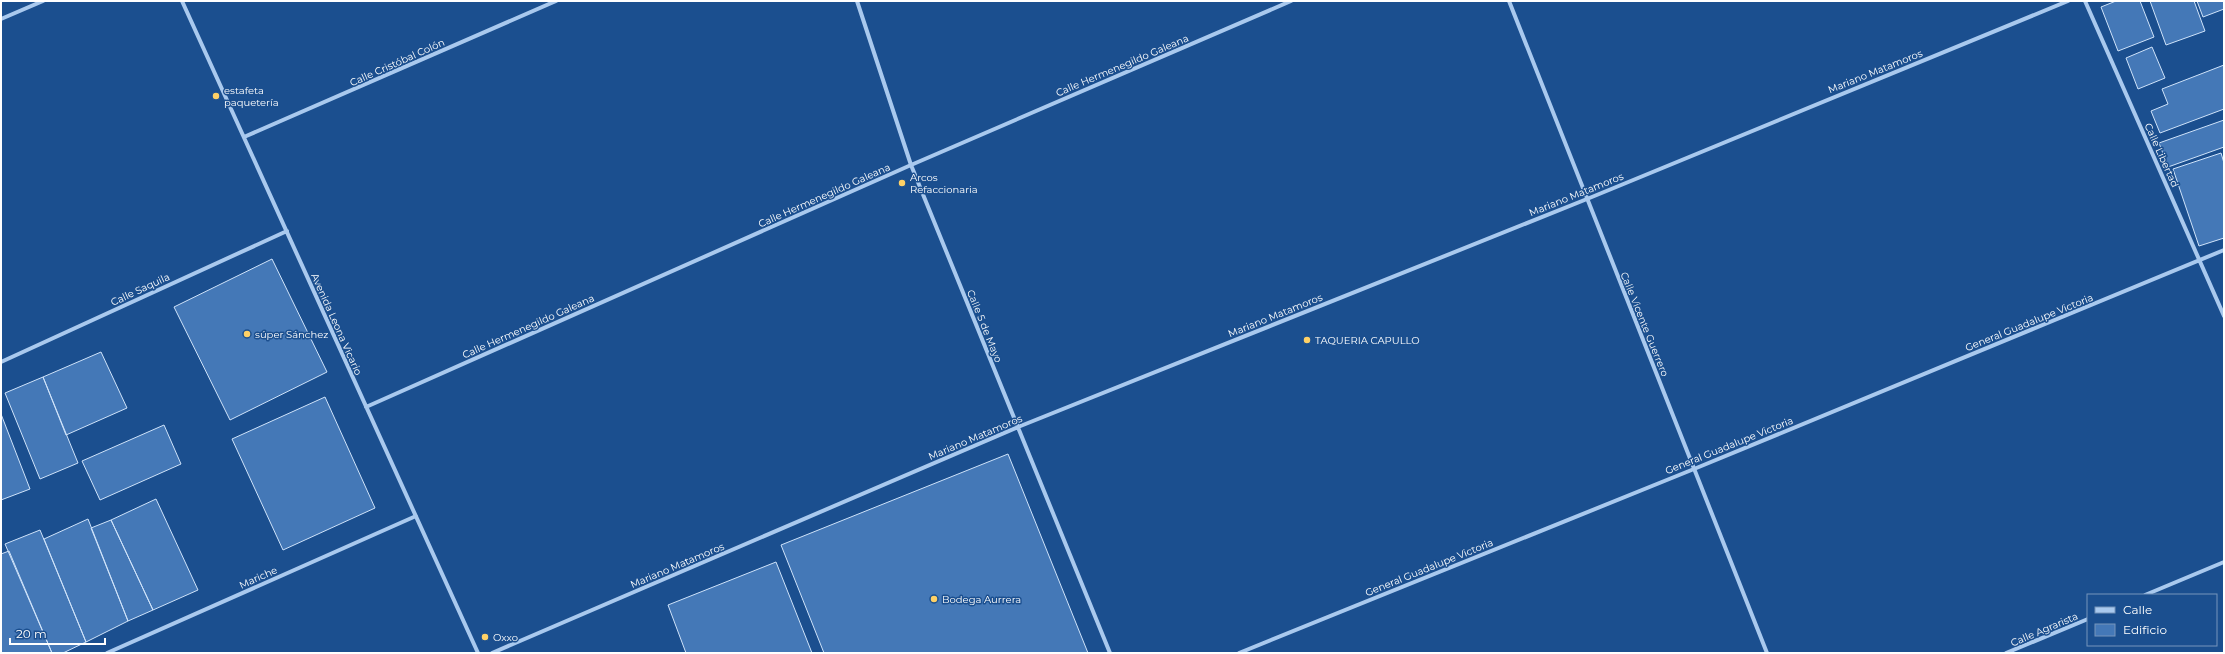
<svg xmlns="http://www.w3.org/2000/svg" width="2225" height="654" viewBox="0 0 2225 654" font-family="Montserrat,sans-serif">
<style>
.building{fill:#4478b7;stroke:#cfe3fa}
.lines{fill:none;stroke-linecap:round;stroke-linejoin:round}
.street{stroke:#a9c9ee;stroke-width:4}
.poi-dot{fill:#ffd166;stroke:#1b4f8f;stroke-width:1.5}
.labels{text-anchor:middle;stroke-width:3;stroke-linejoin:round;paint-order:stroke}
.street-label{font-size:10px;fill:#fff;stroke:#1b4f8f}
.poi-label{font-size:10px;fill:#fff;stroke:#1b4f8f;text-anchor:start}
</style>
<rect width="100%" height="100%" fill="#1b4f8f"/>
<!-- building -->
<path class="building" d="M2116,1H2140L2154,37L2118,51L2101,7Z
M2150,1H2194L2205,31L2166,45Z
M2197,1H2224V9L2203,17Z
M2152,47L2165,78L2138,89L2126,58Z
M2224,65V109L2160,133L2151,111L2168,104L2162,89Z
M2224,120V147L2168,167L2159,143Z
M2221,153L2224,163V238L2199,246L2173,169Z
M272,259L327,372L230,420L174,307Z
M101,352L127,408L66,435L43,377Z
M43,377L78,463L40,479L5,393Z
M325,397L375,508L283,550L232,439Z
M1,414L30,489L1,500Z
M164,425L181,464L100,500L82,461Z
M1008,454L1088,653H824L781,545Z
M156,499L198,590L153,610L111,520Z
M88,519L128,621L86,642L44,539Z
M111,520L153,610L128,621L91,528Z
M40,530L86,642L63,653H52L5,544Z
M9,551L52,653H1V554Z
M776,562L812,653H686L668,605Z"/>
<g class="lines">
<!-- street -->
<path class="street" d="M182,1L478,653
M857,1L911,165L1110,653
M1509,1L1767,653
M2085,1L2224,316
M1,19L43,1
M244,137L556,1
M1,362L287,231
M366,407L911,165L1291,1
M2145,595L2224,562
M107,653L416,516
M492,653L1018,427L1587,199L2068,1
M1239,653L1694,469L2224,250
M2006,653L2088,619"/>
</g>
<!-- markers -->
<g class="poi-dot">
<circle cx="216" cy="96" r="4"/>
<circle cx="902" cy="183" r="4"/>
<circle cx="247" cy="334" r="4"/>
<circle cx="1307" cy="340" r="4"/>
<circle cx="934" cy="599" r="4"/>
<circle cx="485" cy="637" r="4"/>
</g>
<g class="labels">
<!-- street labels -->
<g class="street-label">
<text transform="translate(397 62) rotate(-24)" y="4">Calle Cristóbal Colón</text>
<text transform="translate(1122 65) rotate(-23)" y="4">Calle Hermenegildo Galeana</text>
<text transform="translate(1875 71) rotate(-22)" y="4">Mariano Matamoros</text>
<text transform="translate(2162 155) rotate(66)" y="4">Calle Libertad</text>
<text transform="translate(1576 194) rotate(-22)" y="4">Mariano Matamoros</text>
<text transform="translate(824 195) rotate(-24)" y="4">Calle Hermenegildo Galeana</text>
<text transform="translate(140 289) rotate(-25)" y="4">Calle Saquila</text>
<text transform="translate(1275 315) rotate(-22)" y="4">Mariano Matamoros</text>
<text transform="translate(2029 322) rotate(-22)" y="4">General Guadalupe Victoria</text>
<text transform="translate(337 324) rotate(66)" y="4">Avenida Leona Vicario</text>
<text transform="translate(1645 324) rotate(68)" y="4">Calle Vicente Guerrero</text>
<text transform="translate(528 326) rotate(-24)" y="4">Calle Hermenegildo Galeana</text>
<text transform="translate(985 326) rotate(68)" y="4">Calle 5 de Mayo</text>
<text transform="translate(975 437) rotate(-23)" y="4">Mariano Matamoros</text>
<text transform="translate(1729 445) rotate(-22)" y="4">General Guadalupe Victoria</text>
<text transform="translate(677 565) rotate(-23)" y="4">Mariano Matamoros</text>
<text transform="translate(1429 567) rotate(-22)" y="4">General Guadalupe Victoria</text>
<text transform="translate(258 577) rotate(-24)" y="4">Mariche</text>
<text transform="translate(2044 629) rotate(-23)" y="4">Calle Agrarista</text>
</g>
<!-- poi labels -->
<g class="poi-label">
<text x="224" y="94">estafeta<tspan x="224" dy="12">paquetería</tspan></text>
<text x="910" y="181">Arcos<tspan x="910" dy="12">Refaccionaria</tspan></text>
<text x="255" y="338">súper Sánchez</text>
<text x="1315" y="344">TAQUERIA CAPULLO</text>
<text x="942" y="603">Bodega Aurrera</text>
<text x="493" y="641">Oxxo</text>
</g>
</g>
<!-- border -->
<rect width="2225" height="654" fill="none" stroke="#ffffff" stroke-width="4"/>
<!-- legend -->
<rect x="2087" y="594" width="130" height="52" fill="#1b4f8f" stroke="#7695bc"/>
<rect x="2095" y="607" width="20" height="6" fill="#a9c9ee" stroke="#7695bc"/>
<text x="2123" y="614" font-size="12" fill="#ffffff">Calle</text>
<rect x="2095" y="624" width="20" height="12" fill="#4478b7" stroke="#7695bc"/>
<text x="2123" y="634" font-size="12" fill="#ffffff">Edificio</text>
<!-- scale -->
<path d="M10 638v6h95v-6" fill="none" stroke="#ffffff" stroke-width="2"/>
<text x="16" y="638" font-size="12" fill="#ffffff" stroke="#1b4f8f" stroke-width="3" paint-order="stroke">20 m</text>
</svg>
